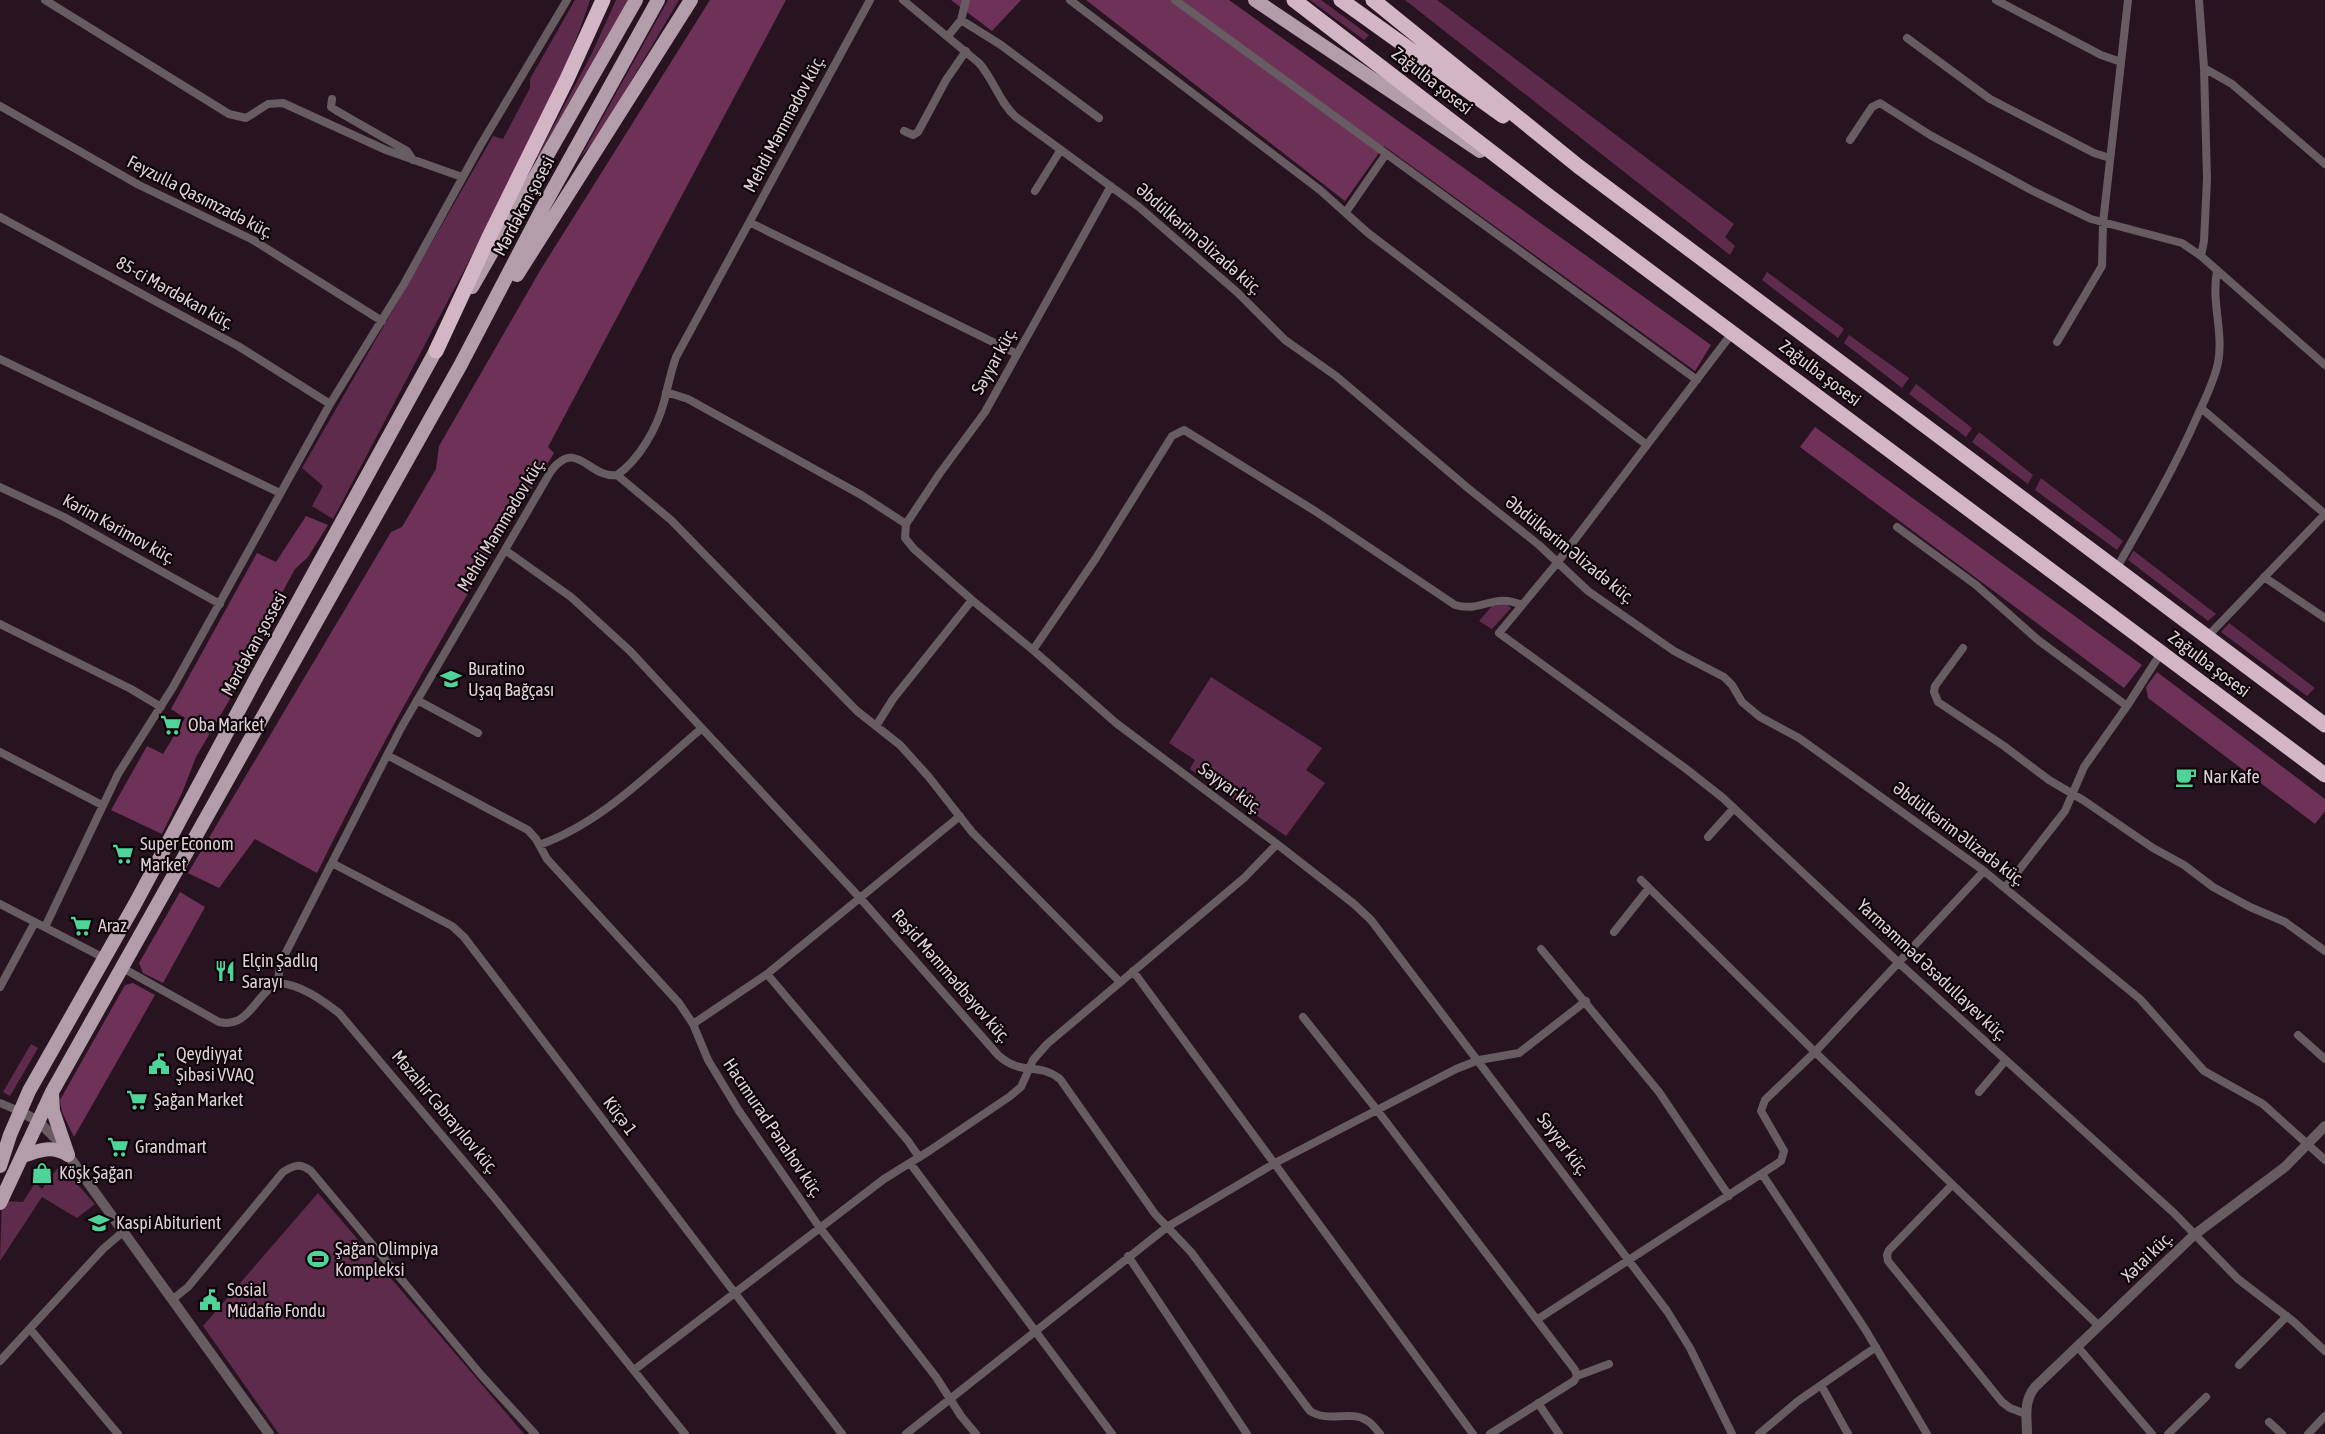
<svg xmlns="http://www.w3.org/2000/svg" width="2325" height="1434" viewBox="0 0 2325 1434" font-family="'Asap Condensed',sans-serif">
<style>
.green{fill:#5e2b4c}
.forest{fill:#6e3158}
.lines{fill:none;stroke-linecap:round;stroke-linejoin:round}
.minor{stroke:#675c62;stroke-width:8}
.tertiary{stroke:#675c62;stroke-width:10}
.primary{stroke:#b49daa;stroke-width:14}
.motorway{stroke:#d2b6c6;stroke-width:15}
.labels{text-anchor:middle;stroke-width:4.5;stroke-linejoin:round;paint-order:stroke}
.street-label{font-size:18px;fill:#dfd0d8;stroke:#0c0408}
.poi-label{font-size:18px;fill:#dfd0d8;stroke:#0c0408;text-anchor:start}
</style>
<rect width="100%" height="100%" fill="#281421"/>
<!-- green -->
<path class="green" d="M575,0H590C560,92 512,179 467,265C422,349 378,435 333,519L312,506L323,486L302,468L493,136L503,139L530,88V79Z
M616,0H630L539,161L537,157L591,55Z
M668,0H679L598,137L580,158Z
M1310,0H1321L1369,35L1364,40Z
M1405,0H1437L1734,224L1725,237L1735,246L1730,255Z
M1767,272L1844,329L1838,338L1762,280Z
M1849,335L1909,378L1902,388L1844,343Z
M1916,384L1972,428L1966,437L1909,394Z
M1979,432L2033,475L2028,484L1972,442Z
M2041,478L2123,541L2117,550L2035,490Z
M2133,551H2134L2216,614L2208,621L2128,560Z
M1506,604L1511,608L1492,629L1479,621L1492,606Z
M2229,623L2315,688L2307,696L2221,632Z
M1211,677L1322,748L1306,770L1325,783L1286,836L1190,769L1195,760L1169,743Z
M31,1044L38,1048L10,1096L3,1092Z
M60,1165L95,1204L77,1218L42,1197L0,1261L2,1201L23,1202L35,1183L42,1189Z
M318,1193L524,1434H279L203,1326Z"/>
<!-- forest -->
<path class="forest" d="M710,0H786L548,447L554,453C468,588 388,729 317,873L255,839L219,888L188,873L391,532L402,527L436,469L439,446L541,269Z
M951,0H1021L992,31Z
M1086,0H1229L1711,345L1695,371L1384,146L1345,201Z
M1815,427L2142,665L2124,688L1800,447Z
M306,516L328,525L308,557L295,569L264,626L265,639L196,757L182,793L162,834L111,810L147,746L163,754L185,718L171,709L257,553L276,562Z
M2157,672L2325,799V811L2315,824L2148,698L2146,687Z
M180,892L205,907L163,983L143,973L139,963Z
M133,983L155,995L74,1137L62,1112L60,1100L125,985Z"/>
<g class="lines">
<!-- minor -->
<path class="minor" d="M45,0L229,114L246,118L268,104L283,103L386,150L462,177
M903,0L979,63C994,80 999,102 1016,117L1139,207L1238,293L1285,340L1336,376L1469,489L1539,545L1588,591L1674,651L1724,677L1732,685L1742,702L1760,717L1799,738L1984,871L2140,999L2204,1071L2263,1104L2325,1160
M1070,0L1320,190L1368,233L1647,445
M1175,0L1697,380
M1996,0L2101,55L2121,62
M2199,0L2204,68L2207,179L2204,241L2201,256
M961,20L1001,45L1099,118
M948,36L961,20L966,0
M1907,38L1990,99L2094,153L2110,158
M2204,68L2232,84L2325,164
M332,99L331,107L337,111L407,151L413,160
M0,106L139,185L253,240L382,321
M904,131L913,135L918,132L946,80L966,51
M1850,140L1872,107L1880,103L1930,135L2031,190L2091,219L2182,243L2201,256L2325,365
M1111,186L985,412L940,473L906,524L905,538L914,549L972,600L1033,650L1116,723L1277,844L1354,904L1371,920L1667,1311L1690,1348L1732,1434
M1035,191L1060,151
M1346,212L1386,154
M0,217L238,346L330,404
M751,223L1017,354
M1733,332L1557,563L1499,633L1685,768L1723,798L1899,963L2174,1213L2238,1279L2294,1322L2325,1351
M2057,342L2102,266L2103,223L2128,0
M0,359L280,493
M666,392L688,399L863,496L906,524
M2201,408L2325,514
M617,475L671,520L857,711L900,745L928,776L972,832L1120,982
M0,487L64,517L220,604
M1897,527L1976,585L2038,640L2127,706
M505,550L571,597L630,651L860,898L998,1055C1022,1077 1037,1061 1060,1079L1155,1214L1191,1252L1310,1411C1328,1423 1350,1410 1366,1420C1372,1423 1376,1429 1380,1434
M2116,569C2144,520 2173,471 2196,419C2204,401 2214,382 2218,363C2224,333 2211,302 2217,271
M2264,577L2325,618
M0,624L131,689L161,707
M2207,637L2325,514
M1963,648L1935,686L1934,692L1938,702L2004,746L2049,780L2083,800L2153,848L2184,865L2213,887L2250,907L2285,922L2325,951
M1033,650L1096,558L1172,436L1184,430L1315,511L1455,605C1482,613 1493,592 1522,605
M417,700L478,733
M876,726L893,699L972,600
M0,752L102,805
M387,755L528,830L536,839L547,859L679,1003L693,1024L708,1060L739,1111L820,1228L936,1377L961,1416L976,1434
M1708,837L1734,808
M539,845C602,823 651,771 701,729
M332,863L452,926L464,937L842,1434
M1641,880L1815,1052L2099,1326
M2005,888L2065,811L2084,767L2127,706L2161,653
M0,904L104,958
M45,927L118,774L173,687L330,404L404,284L480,146L567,0
M1614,932L1649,888
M1541,949L1659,1092L1729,1196
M121,967L219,1022C249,1029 255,994 278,983C300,984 322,1000 339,1013L493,1196L685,1434
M1133,971L1473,1434
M767,974L908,1141L919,1157
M278,983L280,964L401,728L551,471C577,437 589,479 617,475C639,460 657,428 664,402C668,386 671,371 676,357L870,0
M0,987L35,922
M1303,1017L1377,1110L1575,1370L1577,1376L1574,1381L1490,1434
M693,1024L767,974L960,816
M2298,1035L2325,1059
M1979,1092L2006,1060
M0,1103L19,1111
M910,1163L1112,1434
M1762,1174L1865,1329L1927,1434
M1952,1185L1889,1250L1887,1255L1888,1261L2002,1402L2010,1408L2026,1414
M1128,1256L1247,1434
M173,1299L188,1287L283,1172C294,1165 300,1163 311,1171L482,1376L535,1434
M1538,1319L1781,1161L1784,1151L1761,1111L1765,1100L1815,1052L1984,871
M30,1329L118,1434
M2077,1346L2152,1434
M0,1361L103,1249L124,1231
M2239,1365L2287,1316
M634,1370L884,1179L929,1151L1009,1097L1021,1087L1033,1060L1047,1044L1244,878L1277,844
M1577,1376L1609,1364
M1821,1385L1848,1434
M1538,1403L1559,1434
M2269,1422L2282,1434
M906,1434L1167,1227L1275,1163L1456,1069L1479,1060L1519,1053L1586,1001
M1759,1434L1798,1401L1876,1347
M2168,1434L2206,1397
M2308,1434L2325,1416"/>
<!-- tertiary -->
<path class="tertiary" d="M19,1111L38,1121L58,1141L269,1434
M2027,1434C2027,1417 2023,1402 2035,1387L2194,1235L2285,1167L2325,1126"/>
<!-- primary -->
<path class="primary" d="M1255,0L1480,151
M517,275L691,0
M472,287L636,0
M52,1093L53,1111L68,1155
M23,1156C39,1150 53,1145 68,1155
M0,1166L10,1135L29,1091L135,904L255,680L440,343
M0,1203L52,1092L460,366L541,211L658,0"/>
<!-- motorway -->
<path class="motorway" d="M1294,0L1550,197L2325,775
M1341,0L1503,116
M1373,0L1578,166L2325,725
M436,351L490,235L567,79L603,0"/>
</g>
<!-- icons -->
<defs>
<symbol id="school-bare" viewBox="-9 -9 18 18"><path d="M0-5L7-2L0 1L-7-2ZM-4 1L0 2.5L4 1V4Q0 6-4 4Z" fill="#4ed399" stroke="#0c0408" stroke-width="2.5" paint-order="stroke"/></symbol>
<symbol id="supermarket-bare" viewBox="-9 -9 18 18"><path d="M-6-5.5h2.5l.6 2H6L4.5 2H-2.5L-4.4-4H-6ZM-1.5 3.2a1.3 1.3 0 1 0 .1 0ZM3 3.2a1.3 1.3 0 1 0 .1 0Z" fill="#4ed399" stroke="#0c0408" stroke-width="2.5" paint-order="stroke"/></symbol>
<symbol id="cafe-bare" viewBox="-9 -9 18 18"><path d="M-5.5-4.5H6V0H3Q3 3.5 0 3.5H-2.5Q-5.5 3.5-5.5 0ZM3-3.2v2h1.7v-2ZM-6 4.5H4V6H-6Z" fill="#4ed399" stroke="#0c0408" stroke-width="2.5" paint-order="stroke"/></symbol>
<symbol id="restaurant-bare" viewBox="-9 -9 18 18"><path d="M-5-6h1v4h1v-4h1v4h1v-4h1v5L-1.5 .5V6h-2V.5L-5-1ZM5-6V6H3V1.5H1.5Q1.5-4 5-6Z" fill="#4ed399" stroke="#0c0408" stroke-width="2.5" paint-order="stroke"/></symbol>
<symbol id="civic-bare" viewBox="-9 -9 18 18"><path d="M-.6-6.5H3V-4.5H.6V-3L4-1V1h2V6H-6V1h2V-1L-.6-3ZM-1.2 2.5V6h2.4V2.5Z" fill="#4ed399" stroke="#0c0408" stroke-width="2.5" paint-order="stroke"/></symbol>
<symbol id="shop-bare" viewBox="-9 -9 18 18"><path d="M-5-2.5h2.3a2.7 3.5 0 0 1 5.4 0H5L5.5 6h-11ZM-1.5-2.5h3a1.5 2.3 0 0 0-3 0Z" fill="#4ed399" stroke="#0c0408" stroke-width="2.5" paint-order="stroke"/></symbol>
<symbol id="university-bare" viewBox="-9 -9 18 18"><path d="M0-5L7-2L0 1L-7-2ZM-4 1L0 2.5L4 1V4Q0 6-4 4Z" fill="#4ed399" stroke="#0c0408" stroke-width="2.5" paint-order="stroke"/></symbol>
<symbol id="stadium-bare" viewBox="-9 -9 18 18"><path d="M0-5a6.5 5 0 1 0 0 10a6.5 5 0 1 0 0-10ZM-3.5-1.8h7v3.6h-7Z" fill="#4ed399" stroke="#0c0408" stroke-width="2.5" paint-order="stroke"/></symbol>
</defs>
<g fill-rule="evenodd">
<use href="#school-bare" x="436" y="664" width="30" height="30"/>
<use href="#supermarket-bare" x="156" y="710" width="30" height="30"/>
<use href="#cafe-bare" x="2171" y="762" width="30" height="30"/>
<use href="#supermarket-bare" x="108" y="839" width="30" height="30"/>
<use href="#supermarket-bare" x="66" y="911" width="30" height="30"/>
<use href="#restaurant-bare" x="210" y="956" width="30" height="30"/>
<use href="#civic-bare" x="144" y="1049" width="30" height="30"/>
<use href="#supermarket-bare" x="122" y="1085" width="30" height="30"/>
<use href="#supermarket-bare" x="103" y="1132" width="30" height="30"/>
<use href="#shop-bare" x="27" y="1158" width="30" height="30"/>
<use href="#university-bare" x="84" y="1208" width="30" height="30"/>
<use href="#stadium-bare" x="303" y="1244" width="30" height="30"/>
<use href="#civic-bare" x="195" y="1285" width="30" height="30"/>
</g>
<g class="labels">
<!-- street labels -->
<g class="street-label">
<text transform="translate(1432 81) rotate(38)" y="6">Zağulba şosesi</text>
<text transform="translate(784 124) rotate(-62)" y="6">Mehdi Məmmədov küç.</text>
<text transform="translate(200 197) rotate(27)" y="6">Feyzulla Qasımzadə küç.</text>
<text transform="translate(524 206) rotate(-62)" y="6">Mərdəkan şosesi</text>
<text transform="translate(1199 239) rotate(41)" y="6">Əbdülkərim Əlizadə küç.</text>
<text transform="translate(175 293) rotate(29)" y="6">85-ci Mərdəkan küç.</text>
<text transform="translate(994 361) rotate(-61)" y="6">Səyyar küç.</text>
<text transform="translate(1820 373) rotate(37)" y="6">Zağulba şosesi</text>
<text transform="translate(501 525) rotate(-59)" y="6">Mehdi Məmmədov küç.</text>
<text transform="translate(119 529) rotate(29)" y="6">Kərim Kərimov küç.</text>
<text transform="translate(1570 550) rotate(39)" y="6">Əbdülkərim Əlizadə küç.</text>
<text transform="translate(254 644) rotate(-61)" y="6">Mərdəkan şossesi</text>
<text transform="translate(2209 664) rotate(37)" y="6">Zağulba şosesi</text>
<text transform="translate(1230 788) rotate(36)" y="6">Səyyar küç.</text>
<text transform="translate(1959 834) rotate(37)" y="6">Əbdülkərim Əlizadə küç.</text>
<text transform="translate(1932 970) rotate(43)" y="6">Yarməmməd Əsədullayev küç.</text>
<text transform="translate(951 976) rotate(49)" y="6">Rəşid Məmmədbəyov küç.</text>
<text transform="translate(445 1112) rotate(50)" y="6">Məzahir Cəbrayılov küç.</text>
<text transform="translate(620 1116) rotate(53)" y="6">Küçə 1</text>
<text transform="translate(773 1128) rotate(56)" y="6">Hacımurad Pənahov küç.</text>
<text transform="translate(1563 1144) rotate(53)" y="6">Səyyar küç.</text>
<text transform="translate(2147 1257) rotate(-44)" y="6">Xətai küç.</text>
</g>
<!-- poi labels -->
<g class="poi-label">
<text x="468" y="675">Buratino<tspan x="468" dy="21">Uşaq Bağçası</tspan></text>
<text x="188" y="731">Oba Market</text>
<text x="2203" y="783">Nar Kafe</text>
<text x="140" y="850">Super Econom<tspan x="140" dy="21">Market</tspan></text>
<text x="98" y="932">Araz</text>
<text x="242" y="967">Elçin Şadlıq<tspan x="242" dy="21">Sarayı</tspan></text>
<text x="176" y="1060">Qeydiyyat<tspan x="176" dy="21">Şıbəsi VVAQ</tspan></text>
<text x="154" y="1106">Şağan Market</text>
<text x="135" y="1153">Grandmart</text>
<text x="59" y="1179">Köşk Şağan</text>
<text x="116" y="1229">Kaspi Abiturient</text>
<text x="335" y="1255">Şağan Olimpiya<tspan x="335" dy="21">Kompleksi</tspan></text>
<text x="227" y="1296">Sosial<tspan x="227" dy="21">Müdafiə Fondu</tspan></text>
</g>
</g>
</svg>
